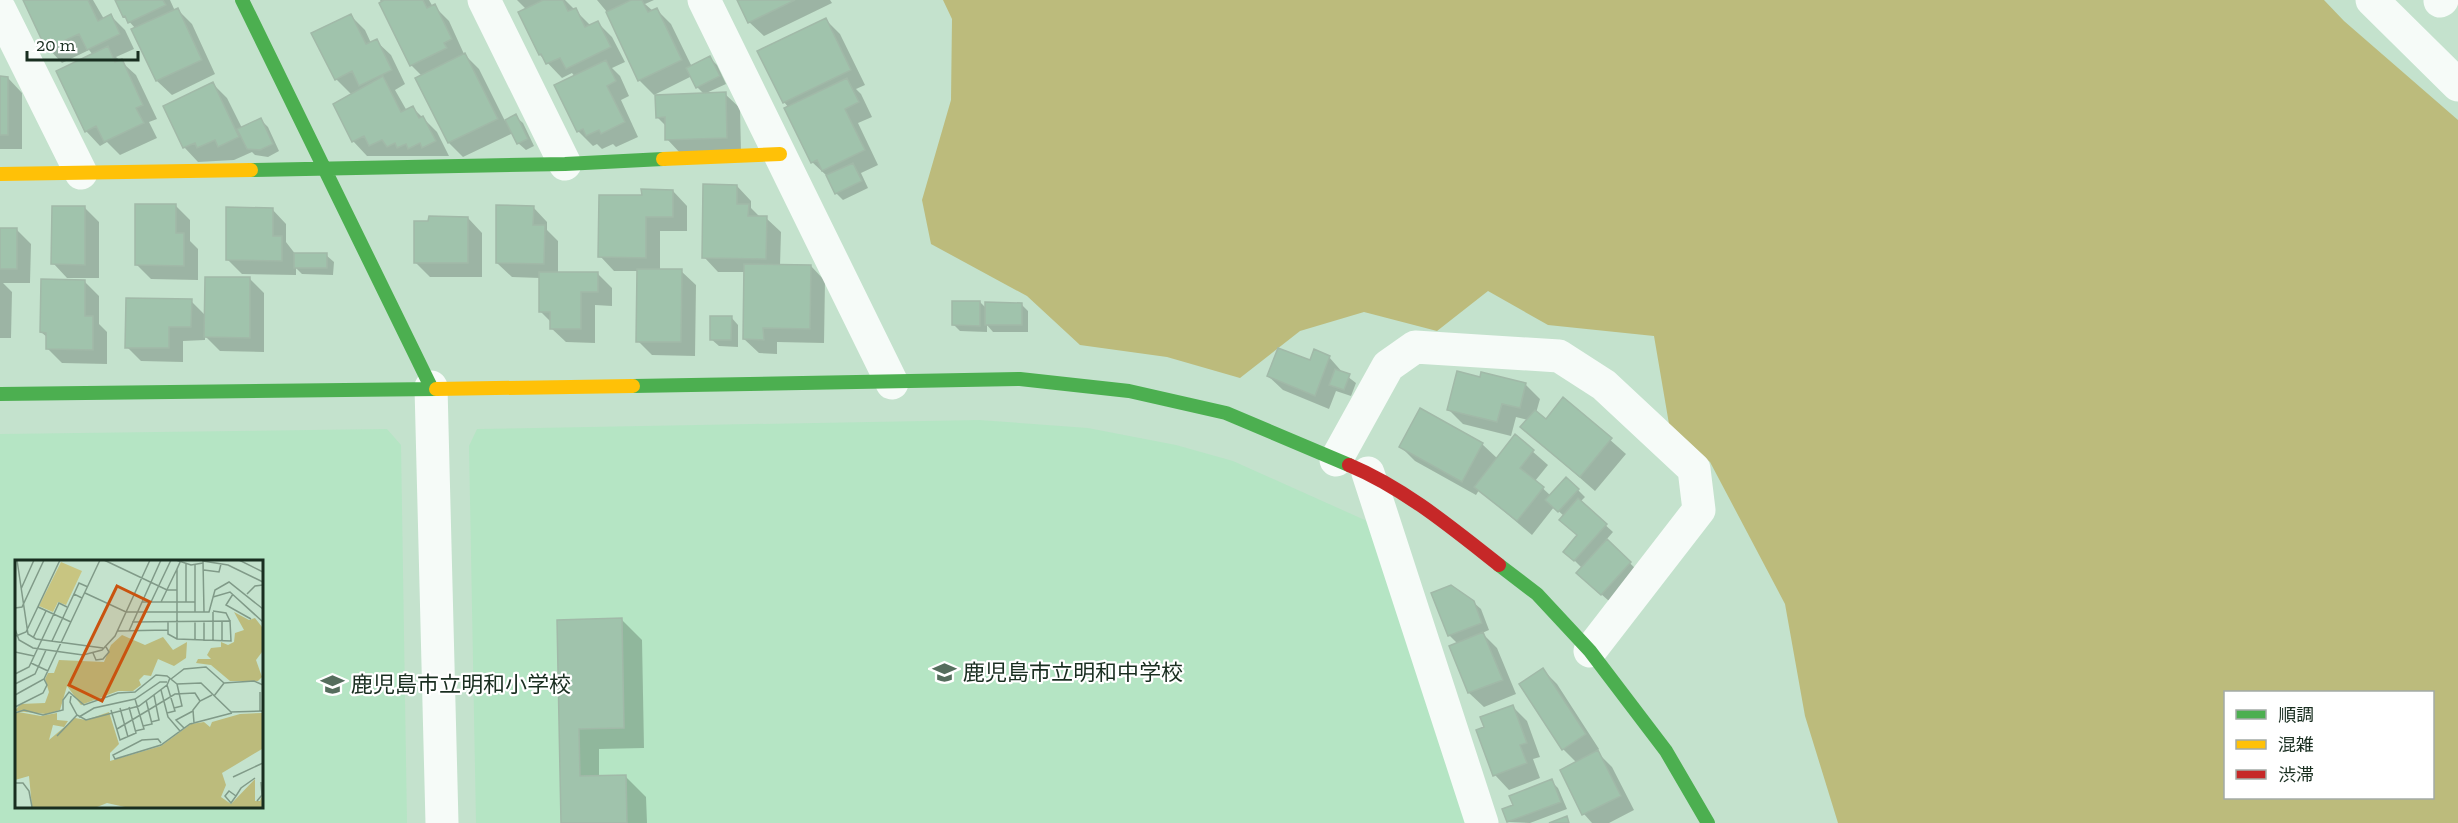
<svg xmlns="http://www.w3.org/2000/svg" width="2458" height="823" viewBox="0 0 2458 823" font-family="'Zilla Slab','Noto Sans JP',serif">
<style>
.built{fill:#b5e5c4;fill-rule:evenodd}
.forest{fill:#bcbb7c;fill-rule:evenodd}
.shadow{fill:#0003}
.building{fill:#a0c3ac;stroke:#a1b9a8;stroke-width:1.5}
.lines{fill:none;stroke-linecap:round;stroke-linejoin:round}
.street{stroke:#f6fbf8;stroke-width:33}
.fast{stroke:#4caf50;stroke-width:14}
.slow{stroke:#ffc107;stroke-width:14}
.jam{stroke:#c62828;stroke-width:14}
.labels{text-anchor:middle;stroke-width:4.5;stroke-linejoin:round;paint-order:stroke}
.poi-label{font-size:22px;fill:#192e20;stroke:#fff;text-anchor:start}
.inset-road{fill:none;stroke:#809a88;stroke-width:1.5}
.view{fill:#c9530f;fill-opacity:0.15;stroke:#c9530f;stroke-width:3}
.inset-edge{fill:none;stroke:#192e20;stroke-width:3}
</style>
<rect width="100%" height="100%" fill="#c4e2cd"/>
<!-- built -->
<path class="built" d="M979,420L1088,428L1176,445L1233,461L1367,521L1466,823H476L469,446L477,429Z
M387,429L401,445L407,823H0V434ZM16,562H261V806H16Z"/>
<!-- forest -->
<path class="forest" d="M943,0H2324L2344,21L2458,120V823H1838L1805,716L1785,604L1710,462L1669,424L1654,336L1548,325L1488,291L1437,331L1364,312L1300,331L1240,378L1167,357L1080,345L1027,296L931,244L922,200L951,100L952,19ZM2226,692H2432V798H2226Z"/>
<!-- shadow -->
<path class="shadow" d="M25,0H93L104,19L111,16L125,30L134,49L116,57L136,75L157,119L149,122L157,138L120,155L107,142L100,146L86,131L93,55L89,50L62,63L48,48Z
M116,0H170L175,11L178,10L192,24L215,74L172,95L157,81L133,30L136,29L124,16Z
M380,0H429L433,7L434,6L449,21L464,54L479,69L505,121L515,116L523,123L534,146L526,150L518,143L513,133L463,157L449,143L417,79L422,76L411,65Z
M517,0H565L591,26L598,23L612,37L625,62L612,68L620,76L629,96L621,100L638,137L616,147L613,144L602,149L597,144L593,146L579,132L556,86L575,77L572,73L562,78L540,55L520,13L527,10Z
M597,0H654L645,4L653,11L657,10L671,24L692,67L710,58L717,65L726,84L704,94L697,87L692,76L654,95L639,80L607,12Z
M739,0H830L832,3L764,36L749,22Z
M350,15L365,30L371,43L376,41L391,55L405,84L395,90L407,111L413,108L437,132L449,156H367L353,141L352,95L336,79Z
M826,20L840,34L865,85L856,89L861,94L872,117L858,123L878,165L861,173L868,188L843,200L836,193L828,176H827L812,162L789,108L784,102Z
M0,78H8L22,93V149H0Z
M213,84L227,98L242,128L261,120L268,127L279,151L268,157L255,155L252,152L234,160L198,162L184,147Z
M725,94L740,108L741,152L681,154L667,139L666,126L657,117Z
M737,186L751,201V208L760,217L766,218L781,232L780,266H811L825,281L824,343L777,342V354L759,353L744,339L745,272H718L704,257Z
M673,191L687,206V231H660V271H681L696,285L695,356L652,355L638,341V271H614L600,256L643,197Z
M175,205L190,220V241L198,249V280L151,279L136,264Z
M533,207L547,222V230L558,241V273L598,274L612,288V306L595,305V343L566,342L551,328V322L540,311V278L512,277L497,263Z
M85,208L99,222V278H67L53,263Z
M272,209L286,224V242L296,255H326L334,262L333,275L302,274L296,268V275L242,274L228,260Z
M468,218L482,233V277H430L415,262Z
M0,230H17L31,244L30,283H3L12,292L11,338H0Z
M250,279L264,293V352L220,351L205,336V340L183,341V362L141,361L127,347L191,301L206,316Z
M84,281L99,296V324L107,332V364L62,363L48,349V338L41,332Z
M980,302L987,309L1021,304L1028,311V332H993L987,325V332L960,331L953,324Z
M731,317L738,325V347L719,346L711,339Z
M1329,357L1343,373L1356,383L1351,396L1336,391L1329,409L1283,390L1268,376Z
M1481,379L1525,384L1540,399L1536,413L1546,421L1564,399L1626,454L1595,491L1522,427L1528,420L1516,417L1511,436L1463,424L1449,410Z
M1516,437L1548,465L1535,481L1551,496L1578,490L1585,497L1580,502L1613,532L1606,540L1637,570L1609,601L1585,580L1582,568L1565,551L1578,536L1564,516L1554,507L1532,535L1479,490L1476,495L1415,461L1401,447L1482,444L1498,459Z
M1473,602L1481,609L1489,630L1482,633L1497,648L1516,694L1484,707L1469,693L1451,647L1458,644L1449,635Z
M622,620L642,640L644,748L599,749V777H626L646,797L647,823H563L559,621Z
M1543,670L1557,684L1599,749L1596,751L1612,767L1634,810L1609,823H1592L1584,814L1577,763L1563,749Z
M1512,706L1527,721L1540,757L1533,759L1540,778L1509,790L1495,775L1486,728Z
M1551,781L1558,788L1567,809L1530,823L1508,822L1515,806Z"/>
<!-- building -->
<path class="building" d="M23,0H88L98,21L111,14L120,34L87,50L79,34L46,49Z
M115,0H163L166,5L128,23L125,16L123,17Z
M384,0H423L427,8L435,4L452,39L444,43L447,48L410,66L379,3Z
M543,0H563L568,11L576,8L585,27L598,21L611,47L566,69L560,58L546,64L541,54L539,55L518,12Z
M631,0H642L648,12L657,8L682,60L638,81L606,12Z
M737,0H795L748,23Z
M178,8L202,60L156,81L131,29Z
M351,14L366,44L377,39L392,70L359,86L352,71L335,80L311,33Z
M826,18L851,70L783,103L757,51Z
M108,46L115,62L122,59L143,105L136,108L144,123L104,142L96,126L85,132L56,71Z
M465,53L498,119L448,143L415,78Z
M710,56L720,76L696,88L686,68Z
M606,60L616,81L607,86L625,122L601,134L599,130L586,136L583,129L577,132L554,85Z
M0,76L8,77V135H0Z
M383,76L401,112L413,106L419,118L423,116L436,141L422,148L420,143L408,149L406,144L397,148L395,143L387,147L382,140L369,146L364,136L352,142L333,104Z
M847,78L859,102L845,109L865,150L822,171L817,160L811,163L784,108Z
M213,82L239,137L218,147L215,140L197,148L195,143L183,148L163,106Z
M726,92L727,138L665,140V117L656,118L655,95Z
M516,114L528,139L517,144L505,120Z
M261,118L273,144L260,150L247,149L237,129Z
M853,163L862,181L835,194L826,175Z
M703,184L737,185V204H749L748,216H767L766,259L702,258Z
M641,189L673,190V217H646V258L598,257L599,195H642Z
M135,204H176V233H184V266L135,265Z
M496,205L534,206L533,225H545L544,264L496,263Z
M52,206H85V265L51,264Z
M226,207L273,208V236H282V261L226,260Z
M429,216L468,217V263H414V221H428Z
M0,228H17V269H0Z
M294,253H327V268H294Z
M744,264L811,265L810,329L763,328L764,340L743,339Z
M637,269H682L681,342H636Z
M539,272H598V292H581V329H550V312H539Z
M205,277H250V338L204,337Z
M41,279L85,280V316H93V350L46,349V333L40,332Z
M126,298L192,299L191,327H169V348H125Z
M952,301H980V326L952,325Z
M985,302L1022,303V325H985Z
M710,316H732L731,340H710Z
M1278,348L1310,360L1314,349L1330,356L1315,396L1267,376Z
M1335,369L1350,374L1344,390L1329,385Z
M1457,371L1480,377L1481,372L1526,383L1520,408L1502,404L1497,422L1447,410Z
M1563,397L1612,438L1580,477L1520,427L1535,410L1546,419Z
M1420,408L1483,443L1462,482L1399,447Z
M1515,434L1534,450L1520,468L1544,487L1517,521L1474,487Z
M1566,477L1579,489L1558,512L1545,500Z
M1578,498L1607,524L1574,561L1563,552L1577,535L1559,520Z
M1607,539L1631,562L1601,595L1576,573Z
M1451,585L1474,601L1482,623L1448,636L1431,593Z
M622,618L624,728L579,729L580,776L626,775L627,823H561L557,620Z
M1483,632L1503,680L1468,693L1449,646Z
M1543,668L1586,734L1562,750L1519,684Z
M1513,705L1527,743L1520,745L1527,763L1493,776L1476,730L1484,727L1480,717Z
M1598,750L1621,796L1582,815L1560,770Z
M1552,779L1561,802L1507,822L1502,809L1513,805L1509,796Z
M1567,816L1569,823H1549Z"/>
<g class="lines">
<!-- street -->
<path class="street" d="M484,0L565,164
M704,0L892,383
M2372,0L2458,85
M2440,1L2442,0
M0,10L81,173
M431,387L442,823
M1336,460L1388,366L1415,347L1559,356L1604,385L1694,469L1699,510L1590,651
M1368,473L1482,823"/>
<!-- fast -->
<path class="fast" d="M242,0L431,387
M251,170L565,164L663,159
M633,386L1020,379L1129,391L1226,413L1349,465
M0,394L436,389
M1499,565L1537,594L1590,651L1666,751L1708,823"/>
<!-- slow -->
<path class="slow" d="M663,159L780,154
M0,174L251,170
M436,389L633,386"/>
<!-- jam -->
<path class="jam" d="M1349,465C1404,488 1452,528 1499,565"/>
</g>
<!-- icons -->
<defs>
<symbol id="school-bare" viewBox="-9 -9 18 18"><path d="M0-5L7-2L0 1L-7-2ZM-4 1L0 2.5L4 1V4Q0 6-4 4Z" fill="#556d5d" stroke="#fff" stroke-width="2.5" paint-order="stroke"/></symbol>
</defs>
<g fill-rule="evenodd">
<use href="#school-bare" x="928" y="656" width="33" height="33"/>
<use href="#school-bare" x="316" y="668" width="33" height="33"/>
</g>
<g class="labels">
<!-- poi labels -->
<g class="poi-label">
<text x="963" y="680">鹿児島市立明和中学校</text>
<text x="351" y="692">鹿児島市立明和小学校</text>
</g>
</g>
<!-- overview -->
<g transform="translate(15 560)">
<rect width="248" height="248" fill="#c4e2cd"/>
<path d="M46,2L67,11L51,45L43,42L38,52L24,46Z" fill="#c8c581"/>
<path d="M219,52L234,60L240,58L247,67V92L241,100L247,117L243,121H215L196,105L181,103L183,99H196L192,95L196,88L206,87V82L213,85L219,82L220,73L229,70ZM107,75L130,85L148,77L158,90L172,82L171,98L159,106L143,99L136,116L129,115L124,120L126,125L118,131H103L66,145L52,126L45,150L31,154L0,151L5,144L30,143L34,132L30,119L33,113H39L44,100L89,102L96,85ZM3,152L26,156L42,153V160L53,161L49,167L38,165L34,180L60,158L71,160L94,152L104,184L95,193V201L146,186L176,164L189,162L195,167L197,162L225,154L247,153V189L207,213L211,225L206,237L216,244L240,219V241H245L247,236V247H110L92,243L82,247H17L14,216L0,220V154Z" fill="#bcbb7c"/>
<path class="inset-road" d="M2,0L13,74L21,79L88,88M89,0L152,30H162M161,0L176,5L188,3M224,0L248,12M188,1L213,5L248,22M188,1L189,52M171,4V42M180,5V52M189,10L204,12L206,4M6,29L19,0M70,33L111,52H194L200,30L214,22L248,49M59,34L64,23L73,27M218,34L211,45L236,59M232,34L240,26L248,25M198,37L215,32L248,62M127,42H180M136,42L156,0M146,42L162,9M23,47L56,62M0,48L7,47L29,0M198,51L211,53L215,61M180,61V80M207,61V81M117,62L215,61L216,81L162,79L153,74V62M0,69L4,80L18,88L68,95L87,90L100,76L135,0M102,71L153,70M114,71L146,0M1,76L11,72L45,0M18,78L31,51M162,79V9L166,0M37,81L59,34L67,38M189,81V61M198,81V52M0,92L19,96M78,93L81,100L88,99L94,92L91,87M248,93V112M16,103L33,111M0,114L14,107L44,43L52,47M156,119L169,109L191,107L209,123L199,136M209,123L239,121L248,125M0,124L20,114L31,90M146,130L153,157L165,171M0,135L29,119L85,0M56,136L55,142L62,155L71,160L124,146L152,125L155,118M120,139L129,169L120,171M0,147L28,133L32,125L29,119M105,148L113,177M159,148L167,146L162,124M96,150L105,180L121,173L114,147M245,151V132M0,153L9,150L28,155L48,150V140L54,132L69,145L103,133L120,132L141,115L152,116L162,124L186,123L216,152L248,151M152,153L160,151L152,125M64,157L79,148L120,139L145,122H152M136,162L144,160L139,135M179,163L178,150L185,141L197,135M128,166L137,164L131,140M169,168L161,160L178,151M102,169L160,134L180,133L185,141M42,176L62,155M146,183L143,179L127,180L98,195L100,199L146,185L175,164L217,153M218,217L248,203M0,223H8L14,231L17,247M221,236L214,231L210,236L216,243L221,236L226,228L240,218M242,241L247,235L246,222"/>
<path class="view" d="M102,26L135,42L87,141L54,125Z"/>
<rect width="248" height="248" class="inset-edge"/>
</g>
<!-- legend -->
<rect x="2224" y="691" width="210" height="108" fill="#ffffff" stroke="#a3aba6" stroke-width="1.5"/>
<rect x="2236" y="710" width="30" height="9" fill="#4caf50" stroke="#a3aba6" stroke-width="1.5"/>
<text x="2278" y="721" font-size="18" fill="#192e20">順調</text>
<rect x="2236" y="740" width="30" height="9" fill="#ffc107" stroke="#a3aba6" stroke-width="1.5"/>
<text x="2278" y="751" font-size="18" fill="#192e20">混雑</text>
<rect x="2236" y="770" width="30" height="9" fill="#c62828" stroke="#a3aba6" stroke-width="1.5"/>
<text x="2278" y="781" font-size="18" fill="#192e20">渋滞</text>
<!-- scale -->
<path d="M27 51v9h111v-9" fill="none" stroke="#192e20" stroke-width="3"/>
<text x="36" y="51" font-size="18" fill="#192e20" stroke="#ffffff" stroke-width="4.5" paint-order="stroke">20 m</text>
</svg>
